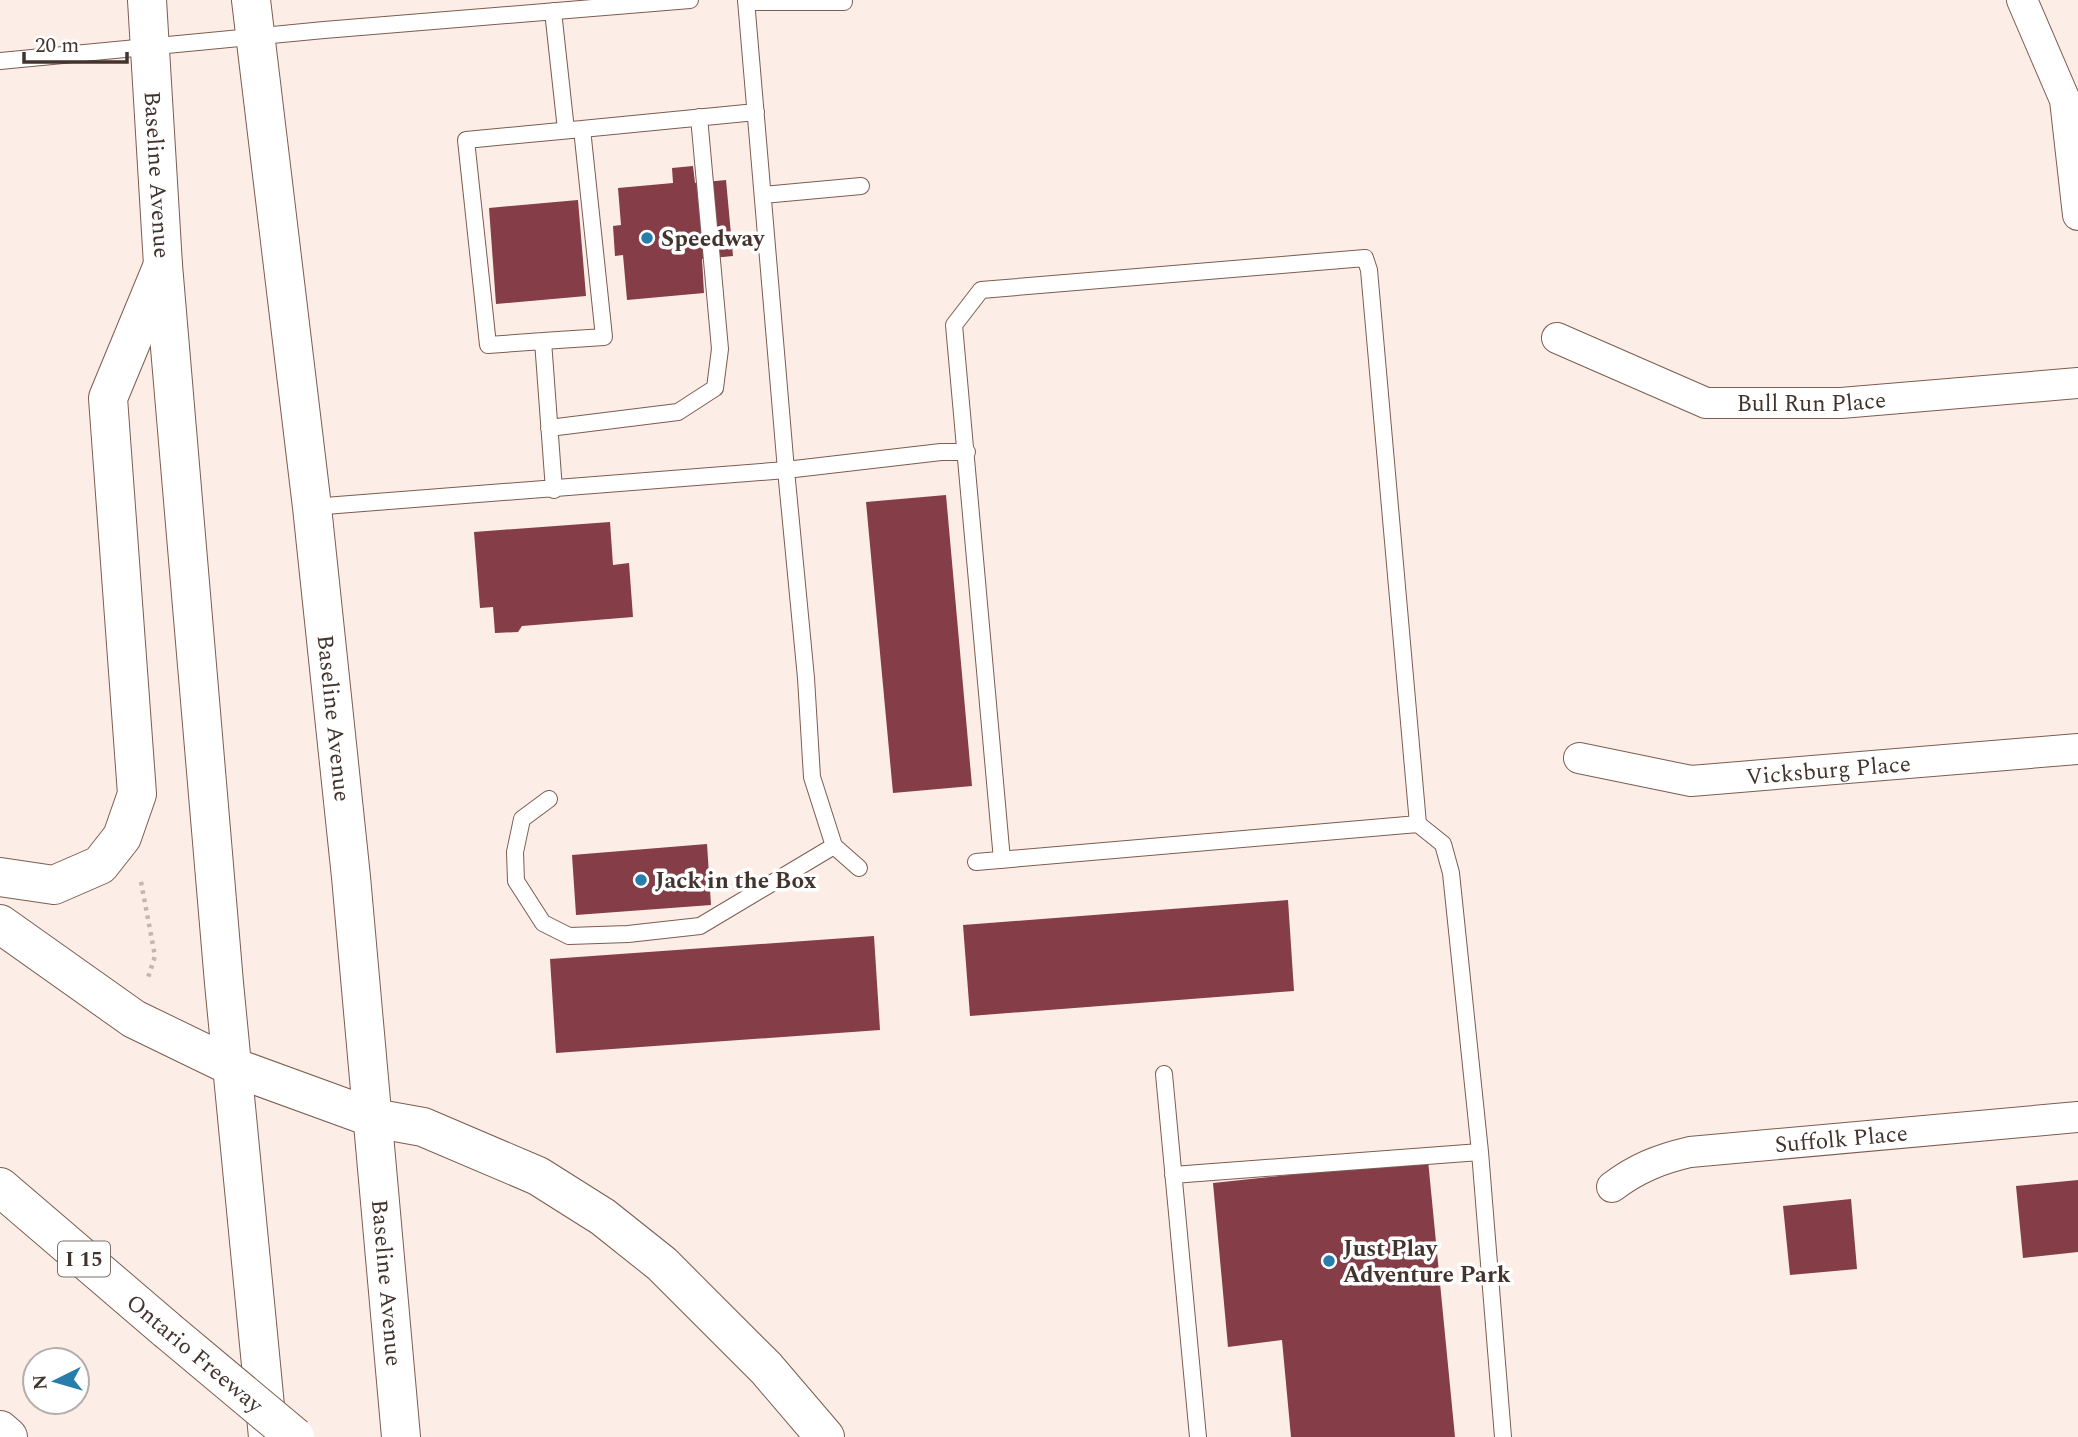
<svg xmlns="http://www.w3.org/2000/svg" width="2078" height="1437" viewBox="0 0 2078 1437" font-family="Spectral,serif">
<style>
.building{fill:#853d48}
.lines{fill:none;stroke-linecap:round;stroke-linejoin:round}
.lane-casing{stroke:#7c5d4f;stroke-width:18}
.street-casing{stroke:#7c5d4f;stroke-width:32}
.primary-casing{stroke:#7c5d4f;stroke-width:40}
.highway-casing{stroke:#7c5d4f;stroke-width:40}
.path{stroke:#c4b5ae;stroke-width:4.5;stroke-dasharray:3.5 5;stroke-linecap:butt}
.lane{stroke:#fff;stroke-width:16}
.street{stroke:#fff;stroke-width:30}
.primary{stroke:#fff;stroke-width:38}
.highway{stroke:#fff;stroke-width:38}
.highway-bridge-casing{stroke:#7c5d4f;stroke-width:40;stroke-linecap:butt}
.highway-bridge{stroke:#fff;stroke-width:38}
.poi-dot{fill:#277dac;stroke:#fff;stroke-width:2.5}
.labels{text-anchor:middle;stroke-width:7;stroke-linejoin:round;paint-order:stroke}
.shield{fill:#fff;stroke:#7b706c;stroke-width:2}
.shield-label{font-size:21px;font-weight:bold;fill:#42332d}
.street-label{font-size:23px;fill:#42332d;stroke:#fff}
.poi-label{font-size:23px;font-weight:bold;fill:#42332d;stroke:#fff;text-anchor:start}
</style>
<rect width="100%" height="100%" fill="#fcede6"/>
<!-- building -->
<path class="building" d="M693,166L695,183L726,180L733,256L702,259L704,293L627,300L623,255L615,256L613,226L621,225L618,188L673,183L672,168Z
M578,200L586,296L496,304L489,208Z
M946,495L972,786L893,793L866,502Z
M610,522L613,565L629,563L633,617L522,626L518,632L495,633L493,607L480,608L474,532Z
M707,844L711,905L576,915L572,855Z
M1288,900L1294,991L970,1016L963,925Z
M874,936L880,1030L556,1053L550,959Z
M1428,1160L1455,1437H1291L1282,1340L1228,1347L1213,1183Z
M2078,1180V1252L2023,1258L2016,1186Z
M1851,1199L1857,1269L1790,1275L1783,1206Z"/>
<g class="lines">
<defs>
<path id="lane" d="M746,2H844
M553,11L566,130
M0,61L324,30L690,0
M763,195L861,186
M543,341L488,345L466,140L582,129
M549,428L678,412L715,388L720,349L699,117
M554,490L543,341L604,337L582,129L756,112
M312,507L786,470L746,0
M549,799L522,819L515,852L516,881L543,923L569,936L628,934L700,926L834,846
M1002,860L954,325L981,290L1365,258L1369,270L1418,824
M976,862L1418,824L1443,844L1451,873L1480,1152L1503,1437
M859,868L834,846L812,777L806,678L786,470L941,452H967
M1164,1074L1198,1437
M1173,1175L1480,1152"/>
<g id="street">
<path d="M2022,0L2065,100L2078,215"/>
<path id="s1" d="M1557,338L1706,403H1841L2078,383"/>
<path id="s2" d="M1579,758L1691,781L2078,749"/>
<path id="s3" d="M1612,1187C1637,1168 1660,1159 1690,1152L2078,1117"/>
</g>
<g id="primary">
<path id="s4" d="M147,0L163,265L224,983L268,1437"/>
<path id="s5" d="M251,0L312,507L351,877L401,1437"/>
</g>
<path id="highway" d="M0,877L54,885L100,865L122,837L137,794L108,398L163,265
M0,924L134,1019L233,1067L373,1118L423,1127L538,1176L603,1217L662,1264L766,1368L825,1437
M0,1187L167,1330
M0,1430L8,1437"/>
</defs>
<!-- lane casing -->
<use href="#lane" class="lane-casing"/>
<!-- street casing -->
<use href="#street" class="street-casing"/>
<!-- primary casing -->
<use href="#primary" class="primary-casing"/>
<!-- highway casing -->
<use href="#highway" class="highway-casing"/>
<!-- path -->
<path class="path" d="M141,882L155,956L147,981"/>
<!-- lane -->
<use href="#lane" class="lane"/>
<!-- street -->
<use href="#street" class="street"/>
<!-- primary -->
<use href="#primary" class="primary"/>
<!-- highway -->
<use href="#highway" class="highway"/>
<defs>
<path id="highway-bridge" d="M167,1330L295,1437"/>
</defs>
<!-- highway-bridge casing -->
<use href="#highway-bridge" class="highway-bridge-casing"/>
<!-- highway-bridge -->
<use href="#highway-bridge" class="highway-bridge"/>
</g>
<!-- markers -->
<g class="poi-dot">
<circle cx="647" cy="238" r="7"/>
<circle cx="641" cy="880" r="7"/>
<circle cx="1329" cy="1261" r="7"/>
</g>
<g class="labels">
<!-- shield labels -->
<rect class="shield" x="58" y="1241.5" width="52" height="35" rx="5"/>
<g class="shield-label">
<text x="84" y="1266">I 15</text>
</g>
<!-- street labels -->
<g class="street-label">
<text dy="8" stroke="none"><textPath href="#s4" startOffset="175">Baseline Avenue</textPath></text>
<text dy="8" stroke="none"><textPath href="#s1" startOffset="268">Bull Run Place</textPath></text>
<text dy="8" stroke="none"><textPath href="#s5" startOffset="723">Baseline Avenue</textPath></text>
<text dy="8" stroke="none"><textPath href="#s2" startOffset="252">Vicksburg Place</textPath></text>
<text dy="8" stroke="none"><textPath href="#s3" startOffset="238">Suffolk Place</textPath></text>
<text dy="8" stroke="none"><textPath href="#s5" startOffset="1290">Baseline Avenue</textPath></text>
<text transform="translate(195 1353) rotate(40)" y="8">Ontario Freeway</text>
</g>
<!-- poi labels -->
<g class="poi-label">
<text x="661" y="246">Speedway</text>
<text x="655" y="888">Jack in the Box</text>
<text x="1343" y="1256">Just Play<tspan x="1343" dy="26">Adventure Park</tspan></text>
</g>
</g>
<!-- north arrow -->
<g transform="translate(56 1381) rotate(265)"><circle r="33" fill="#ffffff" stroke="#b3adab" stroke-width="2"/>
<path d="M0-5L12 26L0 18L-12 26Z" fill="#277dac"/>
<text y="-10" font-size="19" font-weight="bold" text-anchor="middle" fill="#42332d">N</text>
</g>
<!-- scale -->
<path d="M24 52v10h103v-10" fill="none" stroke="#42332d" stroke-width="3.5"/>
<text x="35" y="52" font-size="21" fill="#42332d" stroke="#ffffff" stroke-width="5" paint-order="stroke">20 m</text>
</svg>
